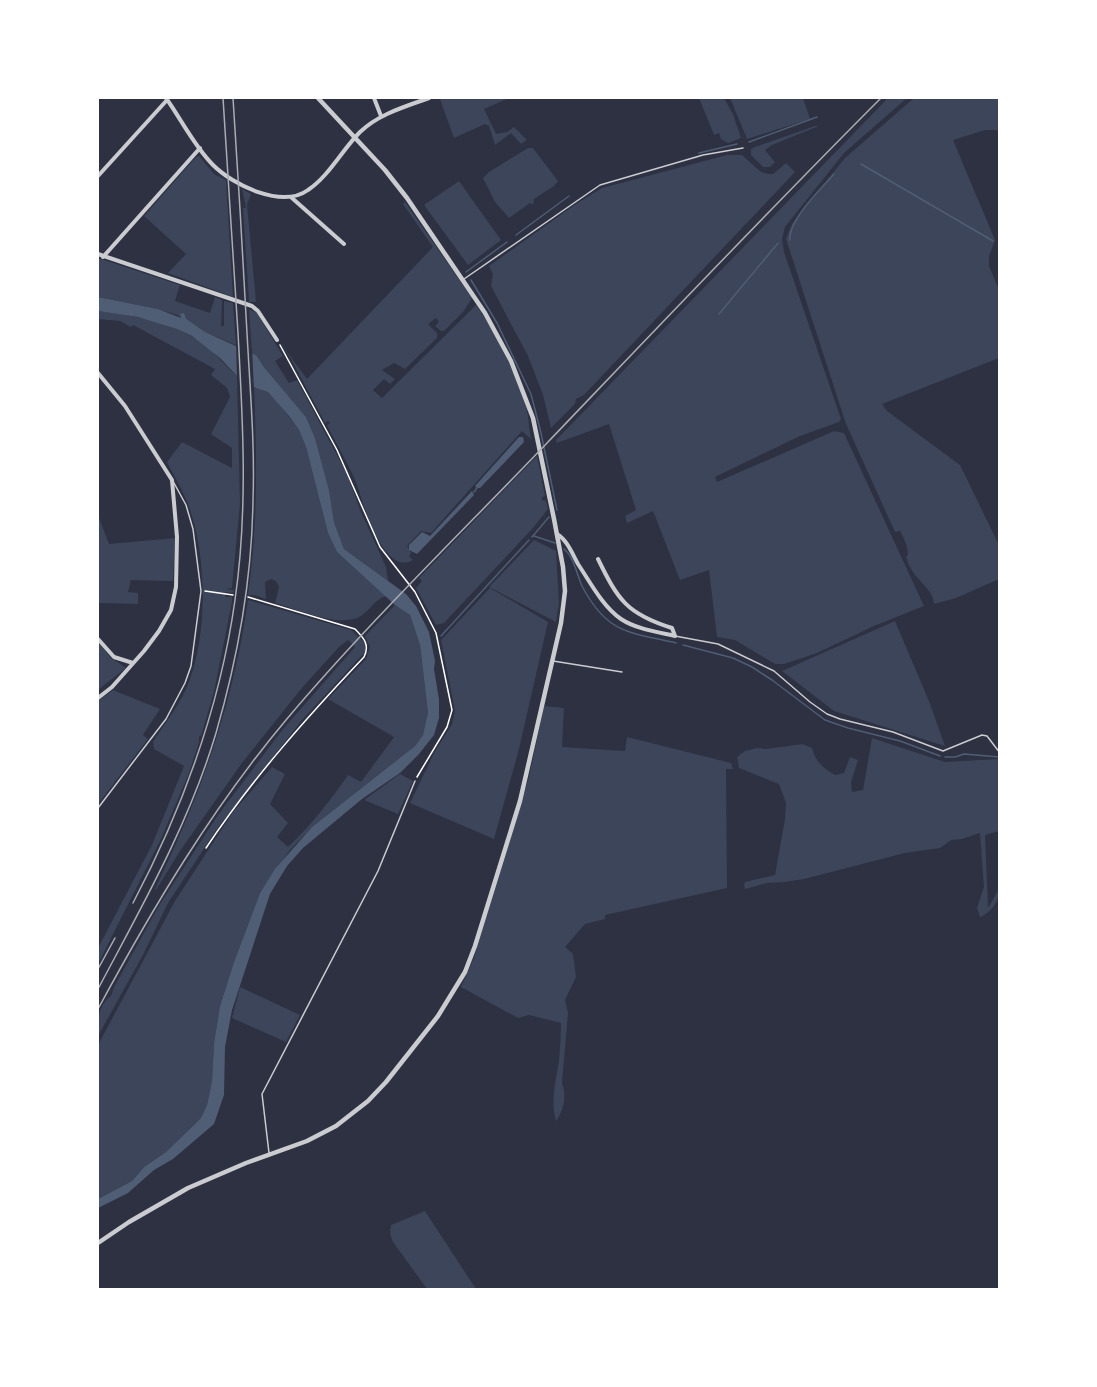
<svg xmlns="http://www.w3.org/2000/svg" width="1097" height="1387" viewBox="0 0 1097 1387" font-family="'Archivo Narrow',sans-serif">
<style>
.green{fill:#3c4559}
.water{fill:#4f5d75}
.pier{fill:#2d3142}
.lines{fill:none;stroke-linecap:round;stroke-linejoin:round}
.stream{stroke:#4f5d75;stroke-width:1.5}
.path{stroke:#fff;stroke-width:1.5}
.service{stroke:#caccd0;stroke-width:1.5}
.minor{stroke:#caccd0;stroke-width:4}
.tertiary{stroke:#caccd0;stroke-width:4.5}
.rail{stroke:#abadb3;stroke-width:1.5}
</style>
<rect width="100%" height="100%" fill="#2d3142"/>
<!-- green -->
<path class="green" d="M444,98H509L484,109L496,134L507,132L514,127L527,140L521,144L511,133L495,145L489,126L485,124L454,138L440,99Z
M699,98H724L733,114L741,138L728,143L721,139L719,133L714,135Z
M730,98H803L810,119L747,139Z
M888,98H907L844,153L785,227L782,239L784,252L841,419L839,422L800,436L715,477L717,482L834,431L844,433L924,606L874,626L817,653L784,664H775L735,640L717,637L709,570L680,580L653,511L627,523L625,516L636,510L609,424L557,443L556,440Z
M914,98H1000L999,130H985L953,140L995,240L989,256V266L999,290V358L882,404L887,411L960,465L999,545V579L956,598L934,604C934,588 910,578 906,556L908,555C908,546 904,539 900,531L895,532L846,424L786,239L792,224L845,158Z
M815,126H819L772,145L765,150L775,162L770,167H763L751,155V149L755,147Z
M528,148H533L558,181L554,186L534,199L533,205L530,203L509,218L495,202L483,178L489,172Z
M727,155H742L761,172L768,174H773L786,163L795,172L584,395L576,399L575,404L551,428L543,395L528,356L491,286L493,274L489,266L576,204L602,188Z
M199,156L214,174L226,180L233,297L168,273L186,254L144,216L196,157Z
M459,181L501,240L468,265L424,205Z
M242,189L251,194L247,204L256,302H249L243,208H246Z
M405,202L472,298L463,312L444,331H441L435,326L439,322L436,318L428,324L437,333V338L405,369L394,363L382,370L395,379L390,384L384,379L373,390L382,398L476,305C498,336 518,375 527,411C529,420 529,430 531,439L522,431L431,533L421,531L407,546L411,553L409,556L413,560C384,577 364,506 358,488C350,466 337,446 327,425L330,423L328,421L325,423L291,359L279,341L307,379L433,247L403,204Z
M98,258L180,285L175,301L210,313L215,297L222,300L221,326H224V301L233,303L236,345L205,332L177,315L158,309L98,297Z
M249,309L257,313L283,356L275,361L289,383L297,380L347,474L361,512L386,567L388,581L344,549L334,522L329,490L315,438L306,417L264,367L256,355L252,353Z
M98,311C129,315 164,320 191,336C209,346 222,362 237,376L240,504L232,588L226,589L234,590L233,593L226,592L225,597H232V602L214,692L201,736H199V742L189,773L161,839L98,964V948L152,845L184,766L154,749L153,742C164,724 179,706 187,687C207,639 207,566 192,516C187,497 176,480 167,462L182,442L232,468V448L211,434L230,397L227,388L211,375L215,369L133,325L131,327L120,321L98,319Z
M254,387L268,392L277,401L299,430L306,447L328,533L337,552L386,596C374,600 371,609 361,616C340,629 297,609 275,603L279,587L276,581L271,579L265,582L266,599L254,595H248C258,525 257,457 254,387Z
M537,456L545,496L542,497V500L546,501L548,509L533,528L444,623L436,625L416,588L422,581L419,578Z
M98,515L109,544L175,538L173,581L131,580L128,592L138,593V604L98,603Z
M534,540L556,551L559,603L556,622L489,587Z
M490,588L548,622L519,749L494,839L410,803L434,753L452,724L455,711L441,640Z
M248,600L351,630L365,643V652L302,720L219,826L168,903L143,955L98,1036C97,1022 98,1005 111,996L114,987L160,904L218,815L283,729L355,647L348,640L339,647L301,689L242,763L182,848L156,890L155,889C201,794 233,705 248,600Z
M395,605L410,615L420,645L428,713L427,724L423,735L415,746L312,827L290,850L260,893L234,962L220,1006L214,1043L212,1081L207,1105L201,1118L166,1152L144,1167L132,1181L98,1199V1045L175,901L233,812L272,767L285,774L270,804L288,823L277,837L288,847C311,825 330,801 348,775L361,782L394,737L328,699L366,659L370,647L365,636Z
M895,621L929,701L945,746L834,711L782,671Z
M98,642L110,657L126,668L98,690Z
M113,690L160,709L143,735L148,739L98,804V701Z
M544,706L564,708L562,747L625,751L627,737L731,763L733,769H726L727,888L605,915V919L585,924L565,947L573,954L576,977L565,1000L568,1013L562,1083C567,1096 564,1110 556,1121C550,1101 556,1081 559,1060C560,1048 561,1035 561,1023L529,1015L518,1018L461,987L474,958L529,777Z
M872,738L945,762L999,759V831L985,835L988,908L999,889C1000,901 991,913 980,917L977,908L984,887L980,833L962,839L951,840L940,848L905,853L804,879L785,882L767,883L745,889L744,885L745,882L775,875L785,819L786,803L779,784L739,768L737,757L745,751L757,748L766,749L803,744L812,748C815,761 824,769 835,775L844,773L850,757L858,760L851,782L852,792L863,790Z
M400,774L413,781L398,814L364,800Z
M240,987L300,1015L286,1042L232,1018Z
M425,1211L476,1289H427L393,1242L390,1234L391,1225Z"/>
<!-- water -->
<path class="water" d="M98,297L158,309L181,318L180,314L184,313L186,319L205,332L256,355L264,367L306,417L315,438L329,490L334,522L344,549L406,594L416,606L429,632L435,661L434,669L439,699V718L434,735L419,754L400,773L362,799L303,848L287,866L270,894L232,1010L225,1047L224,1095L214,1124L173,1159L154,1170L128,1193L98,1208V1199L132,1181L144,1167L166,1152L201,1118L207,1105L212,1081L214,1043L220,1006L234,962L260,893L275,869L312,827L415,746L423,735L428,713L420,645L410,615L395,605L337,552L328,533L306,447L299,430L289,416L268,392L256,388L237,376L221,359L192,336L177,329L138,317L98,311Z
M519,437H523L524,442L480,488H477L475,486Z
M472,491L474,495L417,554L409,550V545L422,532L430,536Z"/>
<!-- pier -->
<path class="pier" d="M236,342L252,349L254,390L237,379Z"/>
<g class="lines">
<!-- stream -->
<path class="stream" d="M749,142L817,117
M699,153L737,144
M861,164L993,241
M516,235L569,196
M790,240C788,220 821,189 834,174
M466,272L507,242
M471,280L497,323L531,394L541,433L557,510
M719,314L778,243
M474,492L477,488
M534,536L555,543
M532,537L549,517
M564,549C574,557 577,575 582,586C607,634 629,632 676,643
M441,636L529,540
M683,645L733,658L752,667L772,680L825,720L848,728L900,741L940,756
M945,757H955L964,754L999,757"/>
<!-- path -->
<path class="path" d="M280,345L337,450L380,547L415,592L436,633L452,710L447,727L417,777
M205,591L233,595
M206,848C252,779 307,717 364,657C370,645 364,638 355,629L248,597"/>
<!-- service -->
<path class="service" d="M464,279L600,185L703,155L743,148
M675,636L718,644L774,671L810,702L827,714L840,719L893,732L943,751L982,735L987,736L1000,753
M553,661L622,672
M98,808L166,719L185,683L191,666L201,591L193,529L186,505L174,483
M269,1153L262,1094L378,871L415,781"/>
<!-- minor -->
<path class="minor" d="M166,98C181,119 194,146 213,165C233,185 282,209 308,190C329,176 342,150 360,132C379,114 404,107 429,98
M374,98L381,116
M98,176L167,100
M292,198L344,244
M98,254L252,306L258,311L277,340
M103,257L200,148
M98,373L125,406L172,480L177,537L176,587L171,610L159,631L144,651L112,687L98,698
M557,534C567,540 572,553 578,564C590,582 603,607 621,619C636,629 657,632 675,636L672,628C627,614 618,600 598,559
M98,639L114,657L133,663"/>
<!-- tertiary -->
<path class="tertiary" d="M98,1243L129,1222L188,1188L246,1163L307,1141L336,1126L368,1101L386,1082L438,1016L465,972L475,946L520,801L561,623L565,591L563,567L554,519L533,418L511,361L485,313L407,198L385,170L318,98"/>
<!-- rail -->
<path class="rail" d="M133,903C183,808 220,707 235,600C248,511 243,422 238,333C233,254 228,176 223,98
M98,969L115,938
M98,989C142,906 189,824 216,733C238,657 252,579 253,500C255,445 250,389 247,333C243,255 238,176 233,98
M98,1009C152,909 212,808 286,720C368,623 460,534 548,442C658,327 768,211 881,98"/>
</g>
<!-- border -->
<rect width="1097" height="1387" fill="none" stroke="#ffffff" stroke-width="198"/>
</svg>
